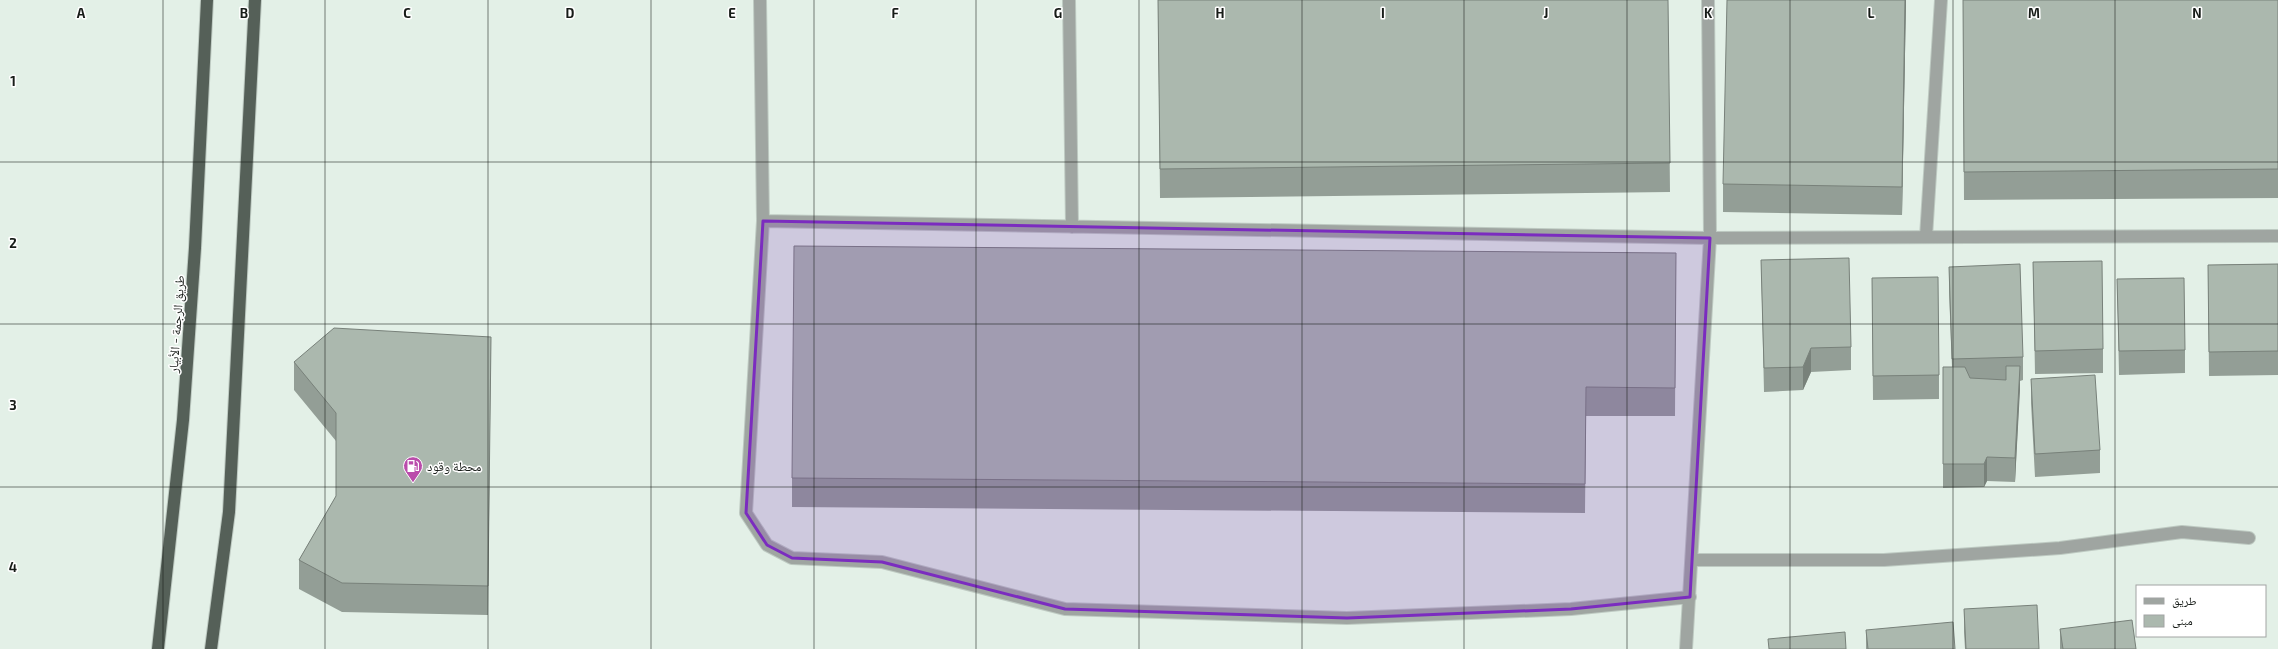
<svg xmlns="http://www.w3.org/2000/svg" width="2278" height="649" viewBox="0 0 2278 649" font-family="'Exo 2','Noto Naskh Arabic',sans-serif">
<style>
.lines{fill:none;stroke-linecap:round;stroke-linejoin:round}
.service-casing{stroke:#becac2;stroke-width:14}
.minor-casing{stroke:#becac2;stroke-width:14}
.trunk-casing{stroke:#becac2;stroke-width:14}
.service{stroke:#9fa5a1;stroke-width:12}
.minor{stroke:#9fa5a1;stroke-width:12}
.trunk{stroke:#556058;stroke-width:12}
.wall{fill:#939e96}
.shaded-wall{fill:#78817a}
.building{fill:#abb8ae;stroke:#78817a}
.marked{fill:#7b2cbf;fill-opacity:0.2;stroke:#7b2cbf;stroke-width:3;stroke-linejoin:round}
.grid{fill:none;stroke:#171c18;stroke-width:1;stroke-opacity:0.55}
.labels{text-anchor:middle;stroke-width:3;stroke-linejoin:round;paint-order:stroke}
.street-label{font-size:13px;fill:#171c18;stroke:#fff}
.poi-label{font-size:13px;fill:#171c18;stroke:#fff;text-anchor:start}
.grid-label{font-size:13px;text-anchor:middle;font-weight:bold;fill:#171c18;stroke:#fff;stroke-width:3;stroke-linejoin:round;paint-order:stroke}
</style>
<rect width="100%" height="100%" fill="#e3f0e7"/>
<g class="lines">
<defs>
<path id="service" d="M1692,560H1884L2060,548L2182,532L2249,538"/>
<path id="minor" d="M760,0L763,221L746,513L767,545L792,558L882,562L1065,609L1347,618L1571,609L1690,597
M1069,0L1072,227
M763,221L1710,238L2278,236
M1926,237L1941,0
M1686,649L1710,238L1708,0"/>
<path id="trunk" d="M158,649L183,420L195,248L207,0
M211,649L229,512L255,0"/>
</defs>
<!-- service casing -->
<use href="#service" class="service-casing"/>
<!-- minor casing -->
<use href="#minor" class="minor-casing"/>
<!-- trunk casing -->
<use href="#trunk" class="trunk-casing"/>
<!-- service -->
<use href="#service" class="service"/>
<!-- minor -->
<use href="#minor" class="minor"/>
<!-- trunk -->
<use href="#trunk" class="trunk"/>
</g>
<!-- wall -->
<path class="wall" d="M1158,0H1668L1670,192L1160,198Z
M1906,0L1902,215L1723,212V184Z
M1963,0H2278V198L1964,200Z
M1676,253L1675,416H1586L1585,513L792,507V478Z
M1761,260L1851,347V370L1811,372L1803,390L1764,392Z
M2033,262L2103,349V373L2035,374Z
M2278,264V375L2209,376L2208,265Z
M1949,267L2023,357V380L2020,381L2015,482L1987,481L1984,487L1943,488V367H1952L1949,291Z
M1872,278L1939,375V399L1873,400Z
M2117,279L2185,350V373L2119,375Z
M491,337L488,615L342,612L299,589V560L336,496V441L294,390V362Z
M2031,379L2100,450V473L2035,477L2031,403Z
M1964,609L2039,649H1965L1964,632Z
M2060,629L2136,649H2060Z
M1866,630L1955,649H1866Z"/>
<!-- shaded-wall -->
<path class="shaded-wall" d="M1905,0H1906L1902,215V187Z
M1811,348V372L1803,390V367Z
M2020,366V390L2015,482V458Z
M1987,457V481L1984,487V464Z"/>
<!-- building -->
<path class="building" d="M1158,0H1668L1670,163L1160,169Z
M1727,0H1905L1902,187L1723,184Z
M1963,0H2278V169L1964,172Z
M794,246L1676,253L1675,388L1586,387L1585,484L792,478Z
M1849,258L1851,347L1811,348L1803,367L1764,368L1761,260Z
M2102,261L2103,349L2035,351L2033,262Z
M2020,264L2023,357L1952,359L1949,267Z
M2278,264V351L2209,352L2208,265Z
M1938,277L1939,375L1873,376L1872,278Z
M2184,278L2185,350L2119,351L2117,279Z
M334,328L491,337L488,586L342,583L299,560L336,496V413L294,362Z
M2006,366H2020L2015,458L1987,457L1984,464H1943V367H1965L1970,378L2006,380Z
M2095,375L2100,450L2035,454L2031,379Z
M2037,605L2039,649H1966L1964,609Z
M2132,620L2136,649H2063L2060,629Z
M1953,622L1955,649H1868L1866,630Z
M1845,632L1846,649H1769L1768,639Z"/>
<!-- marked area -->
<path class="marked" d="M763,221L1710,238L1690,597L1571,609L1347,618L1065,609L882,562L792,558L767,545L746,513Z"/>
<!-- grid -->
<path class="grid" d="M163,0V649M325,0V649M488,0V649M651,0V649M814,0V649M976,0V649M1139,0V649M1302,0V649M1464,0V649M1627,0V649M1790,0V649M1953,0V649M2115,0V649M0,162H2278M0,324H2278M0,487H2278"/>
<!-- icons -->
<defs>
<symbol id="fuel-pin" viewBox="-11 -11 22 30"><path d="M0 17L-7.5 6A9.5 9.5 0 1 1 7.5 6Z" fill="#ba4cab" stroke="#fff"/><path d="M-5.5-6h7V0h2V4h1.3V-2.5L3-4.5l.8-.8L6-3V5H2.5V1h-1V6h-7ZM-4.2-4.7v3.2H.2V-4.7Z" fill="#fff"/></symbol>
</defs>
<g fill-rule="evenodd">
<use href="#fuel-pin" x="402" y="455" width="22" height="30"/>
</g>
<g class="labels">
<!-- street labels -->
<g class="street-label">
<text transform="translate(176 324) rotate(-86)" y="5">طريق الرجمة - الأبيار</text>
</g>
<!-- poi labels -->
<g class="poi-label">
<text x="427" y="471">محطة وقود</text>
</g>
</g>
<g class="grid-label">
<text x="81" y="18">A</text>
<text x="244" y="18">B</text>
<text x="407" y="18">C</text>
<text x="570" y="18">D</text>
<text x="732" y="18">E</text>
<text x="895" y="18">F</text>
<text x="1058" y="18">G</text>
<text x="1220" y="18">H</text>
<text x="1383" y="18">I</text>
<text x="1546" y="18">J</text>
<text x="1708" y="18">K</text>
<text x="1871" y="18">L</text>
<text x="2034" y="18">M</text>
<text x="2197" y="18">N</text>
<text x="13" y="86">1</text>
<text x="13" y="248">2</text>
<text x="13" y="410">3</text>
<text x="13" y="572">4</text>
</g>
<!-- legend -->
<rect x="2136" y="585" width="130" height="52" fill="#ffffff" stroke="#a2a4a3"/>
<rect x="2144" y="598" width="20" height="6" fill="#9fa5a1" stroke="#a2a4a3"/>
<text x="2172" y="605" font-size="12" fill="#171c18">طريق</text>
<rect x="2144" y="615" width="20" height="12" fill="#abb8ae" stroke="#a2a4a3"/>
<text x="2172" y="625" font-size="12" fill="#171c18">مبنى</text>
</svg>
